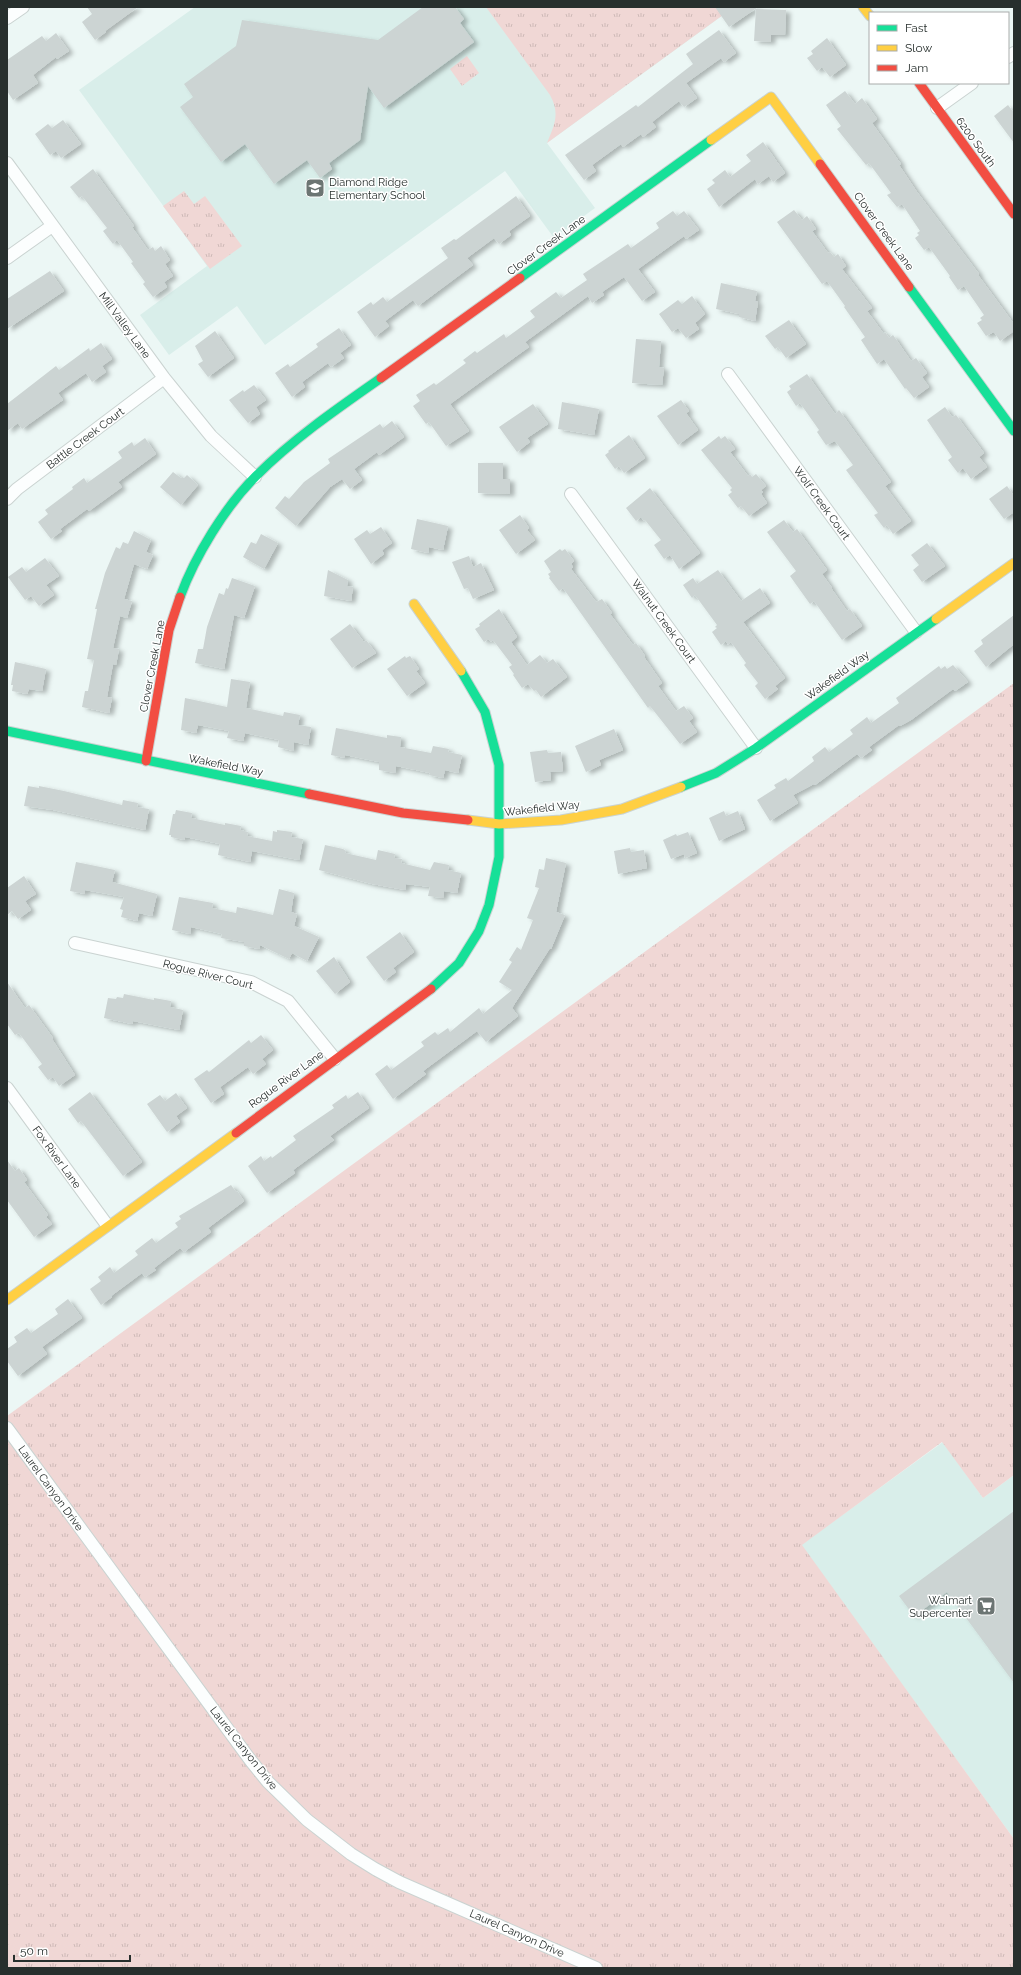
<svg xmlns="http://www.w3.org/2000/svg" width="1021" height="1975" viewBox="0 0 1021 1975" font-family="Raleway,sans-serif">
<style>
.built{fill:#d9eeea}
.grass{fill:url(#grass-tufts)}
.building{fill:#ccd4d3;filter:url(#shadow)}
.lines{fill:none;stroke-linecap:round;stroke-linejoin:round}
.street-casing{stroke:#cad3d1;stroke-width:14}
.fast-casing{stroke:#cad3d1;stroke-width:11}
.slow-casing{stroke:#cad3d1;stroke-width:11}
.jam-casing{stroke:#cad3d1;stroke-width:11}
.street{stroke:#fcfefe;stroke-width:12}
.fast{stroke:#16e098;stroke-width:9}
.slow{stroke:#ffcf43;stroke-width:9}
.jam{stroke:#f24e42;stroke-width:9}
.labels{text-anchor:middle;stroke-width:3;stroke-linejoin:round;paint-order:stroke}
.street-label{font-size:11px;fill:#272f2d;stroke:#fff}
.poi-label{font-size:11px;fill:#272f2d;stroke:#fff;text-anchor:start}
</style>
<defs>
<pattern id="grass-tufts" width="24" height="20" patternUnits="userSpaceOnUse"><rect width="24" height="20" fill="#f0d7d5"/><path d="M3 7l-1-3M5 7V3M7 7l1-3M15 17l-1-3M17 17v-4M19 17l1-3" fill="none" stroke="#ceb9b7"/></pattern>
<filter id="shadow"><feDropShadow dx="4.5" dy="2.5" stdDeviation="2" flood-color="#0004"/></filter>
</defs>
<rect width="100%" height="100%" fill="#ecf7f5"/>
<!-- built -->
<path class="built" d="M195,7H734L547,143L595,208L554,238L505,171L265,345L237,306L169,355L140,315L207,266L79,90Z
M943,1442L983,1498L1014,1475V1839L801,1545Z"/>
<!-- grass -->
<path class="grass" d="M486,7H734L547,143C555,124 560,113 550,95Z
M467,56L479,73L462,86L450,69Z
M184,191L194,204L205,196L242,246L210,269L163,206Z
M1014,683V1475L983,1498L942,1442L802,1545L1014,1839V1968H7V1416Z"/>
<!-- building -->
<path class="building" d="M87,7H138L105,31L106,32L95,40L82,22L92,14Z
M423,7H455L464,19L460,23L474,42L384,108L368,86L360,140L329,163L332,169L320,178L307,160L274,184L245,144L221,162L180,107L193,97L184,84L236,46L242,20L378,40Z
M715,7H758L729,27Z
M756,9L786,10L785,35H771V42L754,41Z
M719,30L736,53L724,62L721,58L686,83L697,98L684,107L679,101L652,122L656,127L643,137L641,134L623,147L621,144L592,165L596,171L584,180L565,155L636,105L638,107L693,64L686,54Z
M56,33L69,51L57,59L56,57L33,75L38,83L13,100L7,91V60L42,36L46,41Z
M827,38L846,65L830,77L822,67L817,71L807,58L813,54L811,51Z
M845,91L855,104L862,98L877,119L872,123L901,164L899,165L917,192L979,274L978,275L1014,324V331L1000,341L994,332L986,336L977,323L982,320L980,318L984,315L964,286L958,290L949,277L950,276L929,247L924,250L915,238L919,235L917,233L920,231L902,204L897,207L887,195L891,193L869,163L866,165L837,129L841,126L826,105Z
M1008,105L1014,113V143L994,116Z
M63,120L81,144L61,158L56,151L50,155L35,134L48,124L52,128Z
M763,142L785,173L773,182L769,176L758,184L755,179L719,207L707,189L715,183L712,180L725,170L730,177L751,161L746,155Z
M93,169L134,226L132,227L148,250L153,247L155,251L161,246L170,260L165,264L173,276L164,282L167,287L153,297L143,284L145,282L131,263L133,262L117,240L113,244L103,231L107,228L82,196L79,198L70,187Z
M516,196L530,216L509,231L511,235L499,244L494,238L467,258L473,265L418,306L413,300L385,321L389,326L375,337L357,312L371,302L373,305L383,297L387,302L448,258L441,248L454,239L456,240Z
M794,210L802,220L807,216L816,229L812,231L828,253L830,252L834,257L838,254L846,266L842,269L872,308L867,311L884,334L885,332L889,338L893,335L911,361L916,358L927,373L922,377L929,387L914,398L906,388L905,389L884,359L877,364L861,340L865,337L844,307L845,306L827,281L822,284L777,222Z
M673,211L677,216L684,211L699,230L686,239L684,236L638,269L655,292L642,301L624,277L602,292L604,295L592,303L588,296L525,342L529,347L450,404L469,431L446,446L429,422L426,424L413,406L420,401L416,395L434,383L436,385L466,363L463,360L475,351L477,353L504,334L506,338L535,317L530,311L556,292L561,298L587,280L583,274L628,244L631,248L659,228L656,223Z
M50,271L64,291L7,329V299Z
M721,283L757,291L755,301L758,302L755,321L739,317V314L716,309Z
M692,296L705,314L695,323L699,329L686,338L678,328L672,332L659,314L678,300L682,304Z
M789,320L806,344L786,358L778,347L775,349L765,336Z
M339,328L351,345L340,353L344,358L331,367L328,363L302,382L305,387L292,397L275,373L288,364L290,367L318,347L316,344Z
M215,331L234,358L208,377L198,364L203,361L195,346Z
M636,339L661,341L659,367L664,368L662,385L632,383Z
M101,343L112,359L102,366L106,372L92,382L86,373L58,393L63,400L50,409L22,429L18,423L7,431V404L56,366L59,370L89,348L90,351Z
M807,374L835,414L839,410L891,482L885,486L911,521L893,534L887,525L884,528L874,515L878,513L846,470L853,465L835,441L826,445L817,432L819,430L800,403L796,406L787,392L791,389L789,386Z
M254,385L266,400L256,407L260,414L248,423L229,400L243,390L244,392Z
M681,400L689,411L686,413L698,430L678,445L657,416Z
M562,402L599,409L594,435L558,429Z
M533,404L548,424L527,438L530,442L517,452L499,427Z
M945,407L952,417L956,415L984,453L979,457L987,467L971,479L963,468L958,473L948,460L952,457L927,420Z
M392,421L404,437L379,455L377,452L354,469L362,480L350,489L342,479L330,487L296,526L275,508L285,496L289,499L304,482L330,463L328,459L380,424L383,428Z
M629,435L645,458L624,473L619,466L615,469L605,455L609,452L608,451Z
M719,436L721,439L725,436L735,449L730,452L748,476L750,474L752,477L756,474L766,486L761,490L763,492L761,494L767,503L749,516L741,506L738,508L728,495L732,492L730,490L732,488L701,450Z
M145,438L156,454L118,482L122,487L89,511L87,509L60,529L62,531L51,539L38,522L48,514L45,510L73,489L72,487L84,478L87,483L122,458L118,452L132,442L134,446Z
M478,463H503V479H510V494L478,493Z
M173,472L181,478L182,477L184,478L187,475L198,485L181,505L160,487Z
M1007,486L1014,496V512L1004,519L989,499Z
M650,488L700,553L679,569L670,555L664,559L654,545L661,540L645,520L644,521L641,517L636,521L626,508Z
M520,515L529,528L527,530L535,540L516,554L499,530Z
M417,519L448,526L443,550L429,547L428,553L411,549Z
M784,520L793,532L797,529L827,570L822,574L832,588H831L847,611L850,609L862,626L842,640L814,601L810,604L790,576L796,571L767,532Z
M381,527L392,543L382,550L384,554L371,564L354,539L367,530L370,534Z
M134,531L151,540L146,552L153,555L147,569L134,564L124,599L132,601L127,618L120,616L113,648L119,649L116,665L113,664L107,697L112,698L109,713L82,707L85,691H88L94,660L87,659L97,609H95L105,573L116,547L120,549L123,542L128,544Z
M261,534L278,543L264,569L243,557L251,542L256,544Z
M927,543L945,566L922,582L913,570L919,565L911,555Z
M560,549L562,551L565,549L574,561L571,564L573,567L571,569L596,602L602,599L612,613L610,614L633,645L636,643L645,656L644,657L662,683L658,686L676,711L684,706L693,718L689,721L697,732L680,744L650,706L648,708L563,588L559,591L549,578L550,577L548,574L551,572L544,561Z
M469,556L473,567L481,563L494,590L473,599L468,588L464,589L452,562Z
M45,558L59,576L46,585L54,595L39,606L31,596L25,600L8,577L22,567L26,572Z
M328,570L348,580L347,586L353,587L351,601L324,596Z
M718,570L741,601L760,588L770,603L743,622L785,678L775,686L778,689L765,699L755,686L758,683L744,665L746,663L731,642L728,645L726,641L721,645L712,632L717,628L715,627L717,625L695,595L692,598L683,585L693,578L697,584Z
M232,578L255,586L244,618L234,615L224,669L195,663L198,649H203L207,627L219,593L224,595L226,588L228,589Z
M499,609L517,637L511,642L527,665L540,655L547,663L553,659L567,677L541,697L536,690L534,691L528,684L522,688L513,675L514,674L509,667L512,665L493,640L491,642L489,639L484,642L475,629L480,626L479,624Z
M1014,615V644L986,667L974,651L983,644L981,640Z
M350,624L364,642L366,640L376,653L352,668L330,639Z
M405,656L406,658L410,656L419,669L416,671L425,683L407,696L387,669Z
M15,662L46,669L42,691L29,689L27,694L12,691L13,685H11Z
M953,665L968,682L955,691L953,689L911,720L900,726L899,725L869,747L872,750L861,758L857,754L815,785L814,784L793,795L798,803L770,821L757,800L776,788L774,785L786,778L788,781L814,761L812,757L825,747L829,752L853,734L850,730L867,717L871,723L899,703L896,698L939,666L941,669L945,666L947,669Z
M231,679L250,682L246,708L283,716L284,712L300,715L298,725L311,727L308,745L294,742L293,751L278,747L279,740L245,733L243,741L227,738L229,731L198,725L196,733L181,730L185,698L227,707Z
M336,728L387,738V735L401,737L400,747L431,753L433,746L449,749L448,752L462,755L458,773L445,770L443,778L429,775L430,773L396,766L395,773L379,770V762L345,755V758L331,755Z
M614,729L623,750L599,760L601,765L586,772L575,746Z
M547,750L548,753L561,752L563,771L550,772L551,780L535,782L530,752Z
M28,786L39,788V786L64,791L122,805L123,800L138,803L137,807L149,809L145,830L53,810L24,806Z
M176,810L192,813L191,818L225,825V823L241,826L240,830L248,832L247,836L272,841L273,831L277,832V830L292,832L291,837L303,839L299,860L252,851L250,862L218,855L220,844L185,837L184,840L171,837V835H169L173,814H175Z
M724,811L726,816L738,811L745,829L719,841L709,818Z
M688,832L697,853L685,858L684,854L671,859L663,840L676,834L677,836Z
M325,845L343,849L346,851L345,853L376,860L378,850L395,854L394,858L402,859L401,863L430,870L434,862L449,865L448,870L461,873L457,893L444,891L443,898L428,896L430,887L406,884L405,890L372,884L319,870Z
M630,848L631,852L644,850L647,868L618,874L614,851Z
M546,858L566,863L556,912L565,915L551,949L550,948L512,1008L518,1016L486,1042L477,1031L423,1071L426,1074L393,1099L375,1074L387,1065L391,1070L424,1046L421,1042L435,1032L438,1035L448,1028L450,1032L479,1008L483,1014L512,990L499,982L512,962L509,960L517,947L521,950L533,920L527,918L539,888L535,887L539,869L544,870Z
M76,862L115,870L112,882L157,894L152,916L139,913L137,921L121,917L123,910L120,909L124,897L85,890V894L70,891Z
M24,876L36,894L25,901L31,910L18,919L12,911L7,915V888Z
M279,889L294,893L291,912L297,914L294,926L319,937L307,961L292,953L289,959L260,945L259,949L244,946V942L221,938L222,934L191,927L190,934L172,930L179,897L213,903L212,908L236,913L237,907L273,915Z
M400,932L414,952L393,968L396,972L384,981L366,957Z
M334,957L350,982L335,994L316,971Z
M7,982L25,1008L29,1005L53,1038L52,1039L75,1075L59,1086L53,1077L48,1080L38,1067L42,1064L19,1033L15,1035L7,1024Z
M124,994L154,1000V998L171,1001L170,1007L183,1010L179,1030L133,1021L132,1024L104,1018L108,998L116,999L117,997L123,998Z
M261,1035L273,1050L262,1059L266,1064L253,1074L248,1067L220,1087L224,1094L211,1103L194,1079L207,1070L209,1072L249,1040L251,1043Z
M90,1092L142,1162L123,1176L81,1121L78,1123L68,1109Z
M358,1092L369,1108L330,1136L334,1140L293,1170L295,1173L267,1193L248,1166L261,1156L264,1161L271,1156L272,1158L296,1140L293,1136L334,1108L332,1105L346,1095L348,1099Z
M176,1093L187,1108L176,1116L180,1122L167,1132L147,1104L160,1095L165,1101Z
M7,1160L15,1171L19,1168L27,1180L24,1182L48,1215L46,1217L52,1224L34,1237L7,1200Z
M231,1185L236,1192L237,1191L244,1201L243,1202L208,1228L211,1232L184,1252L180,1248L154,1268L156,1270L145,1277L142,1273L111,1296L112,1297L101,1305L90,1289L101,1281L98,1277L110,1267L114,1273L138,1255L135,1251L152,1238L156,1243L178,1227L175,1223L181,1219L179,1216Z
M68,1299L82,1318L42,1347L47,1354L18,1376L7,1361V1349L17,1342L14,1337L27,1328L31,1333L58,1314L55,1309Z
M1014,1511V1683L947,1592L914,1616L899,1596Z"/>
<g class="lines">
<defs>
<path id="street" d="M7,18L23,7
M1008,57L1014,53
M937,108L972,83
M7,163L164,378L211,436L255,477
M7,258L52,226
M728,374L916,632
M571,494L756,748
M7,499L17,489L164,378
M75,943L251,982L288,1001L335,1059
M7,1088L107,1225
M7,1428L251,1761L268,1782L307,1820L351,1854L375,1869L399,1882L596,1968"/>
<path id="fast" d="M520,278L711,140
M909,287L1014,431
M180,597C195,556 225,507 256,476C293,439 338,408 381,378
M7,731L309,794
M681,787L716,773L756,748L936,619
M431,989L459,963L479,931L489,905L499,857V765L485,712L461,671"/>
<path id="slow" d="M863,7L870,16
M711,140L771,97L820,164
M414,604L461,671
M936,619L1014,563
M468,820L499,824L561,820L622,809L681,787
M7,1300L236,1133"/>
<path id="jam" d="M919,83L1014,214
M820,164L909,287
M381,378L520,278
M146,761L169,630L180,597
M309,794L403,813L468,820
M236,1133L431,989"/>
</defs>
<!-- street casing -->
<use href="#street" class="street-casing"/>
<!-- fast casing -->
<use href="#fast" class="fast-casing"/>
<!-- slow casing -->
<use href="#slow" class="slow-casing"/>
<!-- jam casing -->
<use href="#jam" class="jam-casing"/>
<!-- street -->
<use href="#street" class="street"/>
<!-- fast -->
<use href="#fast" class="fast"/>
<!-- slow -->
<use href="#slow" class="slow"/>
<!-- jam -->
<use href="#jam" class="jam"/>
</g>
<!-- icons -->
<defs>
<symbol id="school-square" viewBox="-11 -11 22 22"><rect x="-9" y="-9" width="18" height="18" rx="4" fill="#6c7573" stroke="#fff"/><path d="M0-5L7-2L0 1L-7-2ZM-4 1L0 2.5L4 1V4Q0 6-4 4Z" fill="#fff"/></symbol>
<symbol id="supermarket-square" viewBox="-11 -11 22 22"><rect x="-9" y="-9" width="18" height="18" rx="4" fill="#6c7573" stroke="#fff"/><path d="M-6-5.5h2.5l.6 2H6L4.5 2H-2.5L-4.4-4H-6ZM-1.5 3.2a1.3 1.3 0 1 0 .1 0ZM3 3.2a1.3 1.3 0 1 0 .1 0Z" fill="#fff"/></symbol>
</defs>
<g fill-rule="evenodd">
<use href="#school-square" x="304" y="177" width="22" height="22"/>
<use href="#supermarket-square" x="975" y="1595" width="22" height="22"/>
</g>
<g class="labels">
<!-- street labels -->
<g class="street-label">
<text transform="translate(976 142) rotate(54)" y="4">6200 South</text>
<text transform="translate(884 231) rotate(54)" y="4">Clover Creek Lane</text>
<text transform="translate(546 245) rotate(-36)" y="4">Clover Creek Lane</text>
<text transform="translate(125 325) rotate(54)" y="4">Mill Valley Lane</text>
<text transform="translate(85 438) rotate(-37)" y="4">Battle Creek Court</text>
<text transform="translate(822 503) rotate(54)" y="4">Wolf Creek Court</text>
<text transform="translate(664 621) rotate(54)" y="4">Walnut Creek Court</text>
<text transform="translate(152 666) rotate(-79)" y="4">Clover Creek Lane</text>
<text transform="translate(837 675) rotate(-36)" y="4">Wakefield Way</text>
<text transform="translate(226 765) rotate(11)" y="4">Wakefield Way</text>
<text transform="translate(542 808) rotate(-6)" y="4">Wakefield Way</text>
<text transform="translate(208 974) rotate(14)" y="4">Rogue River Court</text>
<text transform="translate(286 1079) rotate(-36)" y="4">Rogue River Lane</text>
<text transform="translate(57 1157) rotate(54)" y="4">Fox River Lane</text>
<text transform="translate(51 1488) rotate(54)" y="4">Laurel Canyon Drive</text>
<text transform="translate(244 1748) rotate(52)" y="4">Laurel Canyon Drive</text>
<text transform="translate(517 1933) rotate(24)" y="4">Laurel Canyon Drive</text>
</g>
<!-- poi labels -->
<g class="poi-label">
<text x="329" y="186">Diamond Ridge<tspan x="329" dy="13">Elementary School</tspan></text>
<text x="972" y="1604" text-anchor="end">Walmart<tspan x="972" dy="13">Supercenter</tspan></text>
</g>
</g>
<!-- border -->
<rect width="1021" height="1975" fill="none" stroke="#272f2d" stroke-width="16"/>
<!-- legend -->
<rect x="869" y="12" width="140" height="72" fill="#ffffff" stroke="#a9acab"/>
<rect x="877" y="25" width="20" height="6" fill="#16e098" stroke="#a9acab"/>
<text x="905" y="32" font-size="12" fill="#272f2d">Fast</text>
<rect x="877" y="45" width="20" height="6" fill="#ffcf43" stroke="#a9acab"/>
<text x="905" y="52" font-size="12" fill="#272f2d">Slow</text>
<rect x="877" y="65" width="20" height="6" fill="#f24e42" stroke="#a9acab"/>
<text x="905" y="72" font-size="12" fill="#272f2d">Jam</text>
<!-- scale -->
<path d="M14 1955v6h116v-6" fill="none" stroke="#272f2d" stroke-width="2"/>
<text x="20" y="1955" font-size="12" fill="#272f2d" stroke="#ffffff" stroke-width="3" paint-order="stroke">50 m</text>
</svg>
